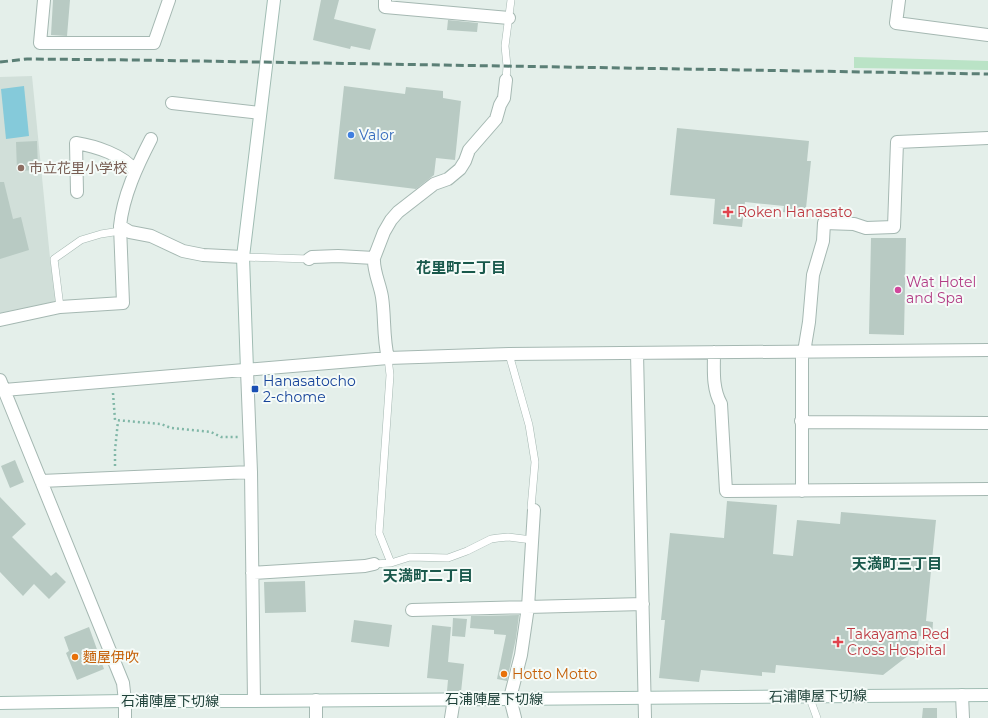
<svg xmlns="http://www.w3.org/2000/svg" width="988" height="718" viewBox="0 0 988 718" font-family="Montserrat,'Noto Sans JP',sans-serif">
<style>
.built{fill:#d1dfd9}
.green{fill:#bae3c6}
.water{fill:#85cada}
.building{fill:#b8cac3}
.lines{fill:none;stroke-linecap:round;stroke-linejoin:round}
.lane-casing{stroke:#a5b8b2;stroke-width:8}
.street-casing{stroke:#a5b8b2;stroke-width:14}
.secondary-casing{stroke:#a0bcb3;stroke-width:14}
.path{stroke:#80b7a7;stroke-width:2.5;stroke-dasharray:2 3;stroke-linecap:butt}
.lane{stroke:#fff;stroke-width:7}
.street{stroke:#fff;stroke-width:12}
.secondary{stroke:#fff;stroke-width:12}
.rail{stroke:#5b7f76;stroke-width:3;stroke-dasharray:8 4;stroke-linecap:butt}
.shop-dot{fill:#3f7fe0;stroke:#f5fbf8;stroke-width:1.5}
.education-dot{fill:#8d6e63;stroke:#f5fbf8;stroke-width:1.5}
.health-dot{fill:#e0444e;stroke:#f5fbf8;stroke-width:1.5}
.hotel-dot{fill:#d1479c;stroke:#f5fbf8;stroke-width:1.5}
.transit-dot{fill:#1a4fb4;stroke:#f5fbf8;stroke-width:1.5}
.food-dot{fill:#e8710a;stroke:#f5fbf8;stroke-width:1.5}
.labels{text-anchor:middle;stroke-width:4;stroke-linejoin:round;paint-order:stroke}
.shop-label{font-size:14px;fill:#366cbe;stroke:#f5fbf8;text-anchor:start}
.education-label{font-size:14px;fill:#785e54;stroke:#f5fbf8;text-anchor:start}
.health-label{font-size:14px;fill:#be3a42;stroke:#f5fbf8;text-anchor:start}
.hotel-label{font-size:14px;fill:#b23c85;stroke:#f5fbf8;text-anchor:start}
.transit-label{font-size:14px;fill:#164399;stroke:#f5fbf8;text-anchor:start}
.food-label{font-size:14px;fill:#c56008;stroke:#f5fbf8;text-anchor:start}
.street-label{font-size:14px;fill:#20433b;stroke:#f5fbf8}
.neighbourhood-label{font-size:15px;font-weight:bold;fill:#19584b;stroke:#f5fbf8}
</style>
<rect width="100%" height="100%" fill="#e4efea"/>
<!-- built -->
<path class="built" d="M32,76L50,258L56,301L0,315V77Z"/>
<!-- green -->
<path class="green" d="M854,57L988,61V70L854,68Z"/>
<!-- water -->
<path class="water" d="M24,86L29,136L6,139L1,89Z"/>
<!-- building -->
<path class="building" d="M53,0H70L67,36L51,35Z
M321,0H339L334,19L376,29L370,50L351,46L350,49L313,40Z
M448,20L478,23L477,32L447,30Z
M344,86L405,94L406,87L443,91V98L461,101L455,160L436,158L434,175L416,189L334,179Z
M677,128L809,141L807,161H811L806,208H802L801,214L783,212L784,206L745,202L742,227L713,224L715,199L670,195Z
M37,141L38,170L17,171L16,142Z
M0,182H4L13,219L21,217L29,250L0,259Z
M871,238H906L904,335L869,334Z
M15,460L24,482L10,488L1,466Z
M0,497L26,524L12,537L51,576L56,572L66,582L49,599L34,584L23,596L0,572Z
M727,501L777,505L773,554L793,556L797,520L840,524L841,512L936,520L926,621L933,622L932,638L919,636L918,648L883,675L776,665L775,673L762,672V676L701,670L699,682L659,678L665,620H661L670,533L724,538Z
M305,581L306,612L265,613L264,582Z
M519,615L516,638L507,681L497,679L506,635L494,634V630L470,628L471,616Z
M453,618L467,619L465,637L452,636Z
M354,620L392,625L389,647L351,642Z
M432,625L451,627L448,662L464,664L461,692L447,691L448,680L427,678Z
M89,627L104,669L77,680L66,653L69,651L64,637Z
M923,708H937V718H922Z"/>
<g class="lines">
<defs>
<path id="lane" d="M506,80L507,66L505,46L511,0
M243,257L309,259
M60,307L54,259L81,240L101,234L120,231
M509,354L529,425L535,462L531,508L534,510
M388,358L390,375L379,533L391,563
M374,564L391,563L410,557L448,558L467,551L491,539L498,538L508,537L532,540
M809,696L817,718"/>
<path id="street" d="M44,0L40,43H154L169,0
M385,0V7L509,18
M899,0L896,23L988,35
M172,103L260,113
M77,192L76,143C95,146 124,155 135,171
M120,226C123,196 137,166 151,139
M374,258C373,271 380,284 382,297C385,317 383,338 388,358
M309,259L312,257L338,256L374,258L384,232L391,220L398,212L434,184L448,179L460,169L465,161L469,150L496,119L500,105L504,98L506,80
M0,320L60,307L123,303L120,226L130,232L151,236L183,251L203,255L243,257
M714,352C714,369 712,388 721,404L726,491L988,489
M804,352L809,322L813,275L823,241L824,223L854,224L866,228L894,227L897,142L988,138
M637,353L645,718
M247,370L251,472L254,701
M0,380L123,683L125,701V718
M4,390L388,358L509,354L988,350
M801,421L808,422L988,423
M41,481L251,472
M802,491V352
M252,573L365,566L374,564
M412,610L643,604
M962,695L963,718
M316,700V718
M451,718L454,699
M515,718L510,698L521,655L528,607L534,510"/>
<path id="secondary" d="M247,370L243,257L274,0
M0,390H4
M0,703L125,701H254L988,695"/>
</defs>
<!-- lane casing -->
<use href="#lane" class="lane-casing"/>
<!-- street casing -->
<use href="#street" class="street-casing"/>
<!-- secondary casing -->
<use href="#secondary" class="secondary-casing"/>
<!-- path -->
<path class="path" d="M113,393L115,420L161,424L171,428L211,432L221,437H238
M115,466V450L118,421"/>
<!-- lane -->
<use href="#lane" class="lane"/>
<!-- street -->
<use href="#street" class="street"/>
<!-- secondary -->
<use href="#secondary" class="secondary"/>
<!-- rail -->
<path class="rail" d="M0,62L27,59L136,60L988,74"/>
</g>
<!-- markers -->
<circle class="shop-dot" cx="351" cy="135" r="4"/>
<circle class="education-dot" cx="21" cy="168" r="4"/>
<g class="health-dot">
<path d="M726 206h4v4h4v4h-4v4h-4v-4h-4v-4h4z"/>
<path d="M836 636h4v4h4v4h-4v4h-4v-4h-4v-4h4z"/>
</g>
<circle class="hotel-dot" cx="898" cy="290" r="4"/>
<rect class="transit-dot" x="251" y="385" width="8" height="8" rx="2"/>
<g class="food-dot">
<circle cx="75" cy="657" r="4"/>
<circle cx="504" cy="674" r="4"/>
</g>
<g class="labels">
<!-- shop labels -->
<g class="shop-label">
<text x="359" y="140">Valor</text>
</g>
<!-- education labels -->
<g class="education-label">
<text x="29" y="173">市立花里小学校</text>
</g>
<!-- health labels -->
<g class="health-label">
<text x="737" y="217">Roken Hanasato</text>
<text x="847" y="639">Takayama Red<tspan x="847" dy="16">Cross Hospital</tspan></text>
</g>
<!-- hotel labels -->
<g class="hotel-label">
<text x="906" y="287">Wat Hotel<tspan x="906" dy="16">and Spa</tspan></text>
</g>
<!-- transit labels -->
<g class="transit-label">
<text x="263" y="386">Hanasatocho<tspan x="263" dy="16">2-chome</tspan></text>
</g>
<!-- food labels -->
<g class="food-label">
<text x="83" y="662">麵屋伊吹</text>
<text x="512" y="679">Hotto Motto</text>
</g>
<!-- street labels -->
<g class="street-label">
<text transform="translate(818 696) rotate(-1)" y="5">石浦陣屋下切線</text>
<text x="494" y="704">石浦陣屋下切線</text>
<text x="170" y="706">石浦陣屋下切線</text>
</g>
<!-- neighbourhood labels -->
<g class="neighbourhood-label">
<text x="461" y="273">花里町二丁目</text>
<text x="897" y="569">天満町三丁目</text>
<text x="428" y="581">天満町二丁目</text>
</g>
</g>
</svg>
